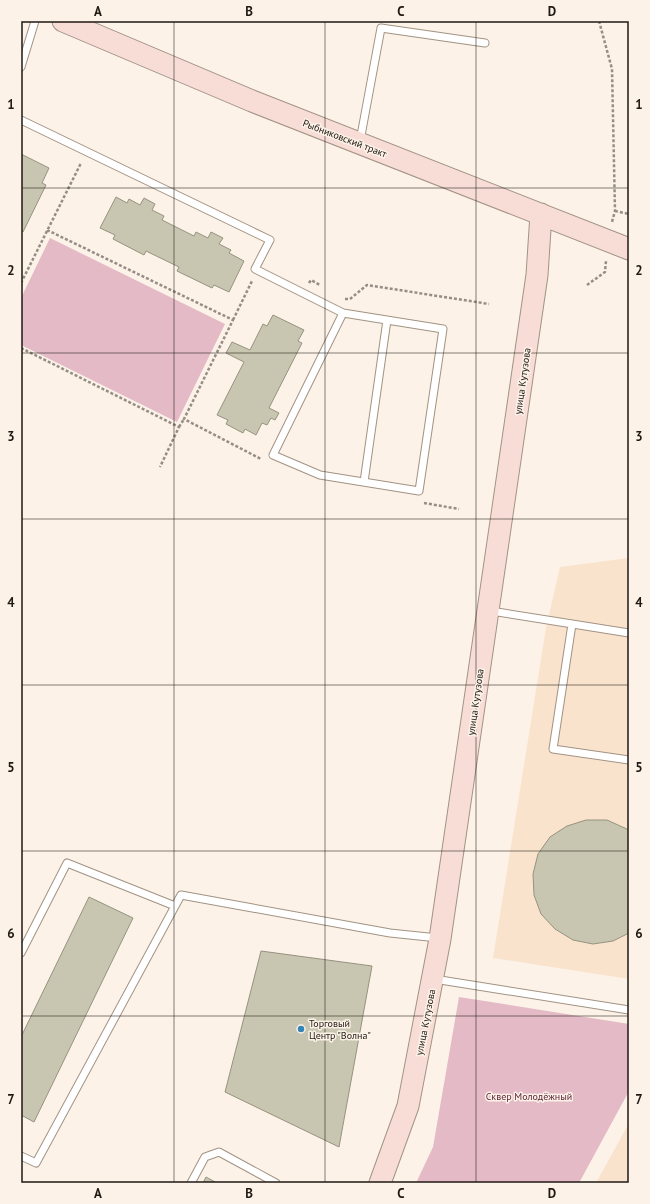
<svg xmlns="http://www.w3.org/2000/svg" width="650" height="1204" viewBox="0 0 650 1204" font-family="'PT Sans',sans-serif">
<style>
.built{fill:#fae3cd}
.green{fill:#e3bac6}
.building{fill:#c8c5b0;stroke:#95937f}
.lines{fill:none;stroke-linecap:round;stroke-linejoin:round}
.lane-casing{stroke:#a29383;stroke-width:9}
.secondary-casing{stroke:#a29383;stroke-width:23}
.path{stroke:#968e86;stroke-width:2.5;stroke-dasharray:3 2;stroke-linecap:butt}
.lane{stroke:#fff;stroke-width:7}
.secondary{stroke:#f8ddd7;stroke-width:21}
.grid{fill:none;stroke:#1f1913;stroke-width:1;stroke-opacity:0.55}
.poi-dot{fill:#3285b6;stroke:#fcf2e8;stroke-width:1.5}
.labels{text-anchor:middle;stroke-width:3;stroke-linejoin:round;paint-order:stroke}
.street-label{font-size:10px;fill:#1f1913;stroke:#fcf2e8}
.poi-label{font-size:10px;fill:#1f1913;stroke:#fcf2e8;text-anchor:start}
.park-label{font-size:10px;fill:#591f35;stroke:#fcf2e8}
.neatline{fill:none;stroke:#1f1913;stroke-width:1.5}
.grid-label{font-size:13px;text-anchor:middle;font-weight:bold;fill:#1f1913}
</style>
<rect width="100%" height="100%" fill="#fcf2e8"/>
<!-- built -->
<path class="built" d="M629,558V979L493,958L546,628L560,567Z
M629,1123V1183H596Z"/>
<!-- green -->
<path class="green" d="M50,238L225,324L177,422L21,345V298Z
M459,997L629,1024V1091L579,1183H416L433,1147Z"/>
<!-- building -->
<path class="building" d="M21,154L49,168L42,183L46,185L23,232L21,231Z
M116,197L127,203L129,199L140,205L144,198L155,204L152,210L164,216L162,220L194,236L196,232L208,238L211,232L223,238L219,244L231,250L229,253L244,261L229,292L214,285L212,288L177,271L179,267L146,251L144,255L113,239L115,235L100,228Z
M273,315L304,330L298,341L302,343L269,408L279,413L275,420L271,418L267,425L262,423L256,435L245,429L243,433L226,424L228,420L217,415L244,362L226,353L232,342L250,350L263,324L267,326Z
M586,820H607L629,830V933L613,941L593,944L573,940L555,929L541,914L534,895L533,874L538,854L550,837L567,826Z
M89,897L133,918L34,1122L21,1115V1037Z
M261,951L372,966L339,1147L225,1092Z
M206,1177L217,1183H203Z"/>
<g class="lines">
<defs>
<path id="lane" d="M21,67L35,21
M21,120L270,240L255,269L343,313L443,329L419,491L320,475L273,455L343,313
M360,141L381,28L485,43
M364,482L387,320
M491,611L629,633
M572,624L553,749L629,760
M21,953L67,863L175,906
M434,979L629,1010
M21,1156L36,1163L181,895L390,933L438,938
M191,1183L205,1157L219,1152L276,1183"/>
<path id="secondary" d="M63,21L252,101L629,249
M380,1183L408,1106L440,939L537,275L541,214"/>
</defs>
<!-- lane casing -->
<use href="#lane" class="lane-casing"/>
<!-- secondary casing -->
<use href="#secondary" class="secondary-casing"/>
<!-- path -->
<path class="path" d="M599,21L612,69L615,211L612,222
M615,211L629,214
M47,230L233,320L184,419L261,459
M21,283L81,163
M309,283L311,280L320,285
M587,285L605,272L606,261
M345,299H350L367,285L489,304
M233,320L252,281
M21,348L179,427L160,467
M179,427L184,419
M424,503L459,509"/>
<!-- lane -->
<use href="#lane" class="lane"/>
<!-- secondary -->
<use href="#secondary" class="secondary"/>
</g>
<!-- grid -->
<path class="grid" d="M174,21V1183M325,21V1183M476,21V1183M21,188H629M21,353H629M21,519H629M21,685H629M21,851H629M21,1016H629"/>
<!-- markers -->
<circle class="poi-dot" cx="301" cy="1029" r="4"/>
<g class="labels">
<!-- street labels -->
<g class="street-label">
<text transform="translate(345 138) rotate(21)" y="4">Рыбниковский тракт</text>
<text transform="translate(522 381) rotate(-82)" y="4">улица Кутузова</text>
<text transform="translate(475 702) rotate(-82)" y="4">улица Кутузова</text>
<text transform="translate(425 1022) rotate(-79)" y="4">улица Кутузова</text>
</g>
<!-- poi labels -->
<g class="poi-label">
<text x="309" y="1027">Торговый<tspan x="309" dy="12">Центр "Волна"</tspan></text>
</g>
<!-- park labels -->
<g class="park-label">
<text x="529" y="1100">Сквер Молодёжный</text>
</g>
</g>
<!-- border -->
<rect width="650" height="1204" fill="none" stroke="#fcf2e8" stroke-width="44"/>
<rect x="22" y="22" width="606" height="1160" class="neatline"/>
<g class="grid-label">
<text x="98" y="16">A</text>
<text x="249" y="16">B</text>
<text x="401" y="16">C</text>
<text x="552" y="16">D</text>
<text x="11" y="109">1</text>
<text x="639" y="109">1</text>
<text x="11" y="275">2</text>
<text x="639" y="275">2</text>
<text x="11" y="441">3</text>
<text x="639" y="441">3</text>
<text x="11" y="607">4</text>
<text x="639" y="607">4</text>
<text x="11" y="772">5</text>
<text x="639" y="772">5</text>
<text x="11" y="938">6</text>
<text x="639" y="938">6</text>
<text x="11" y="1104">7</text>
<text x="639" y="1104">7</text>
<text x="98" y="1198">A</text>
<text x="249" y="1198">B</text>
<text x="401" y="1198">C</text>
<text x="552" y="1198">D</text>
</g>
</svg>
